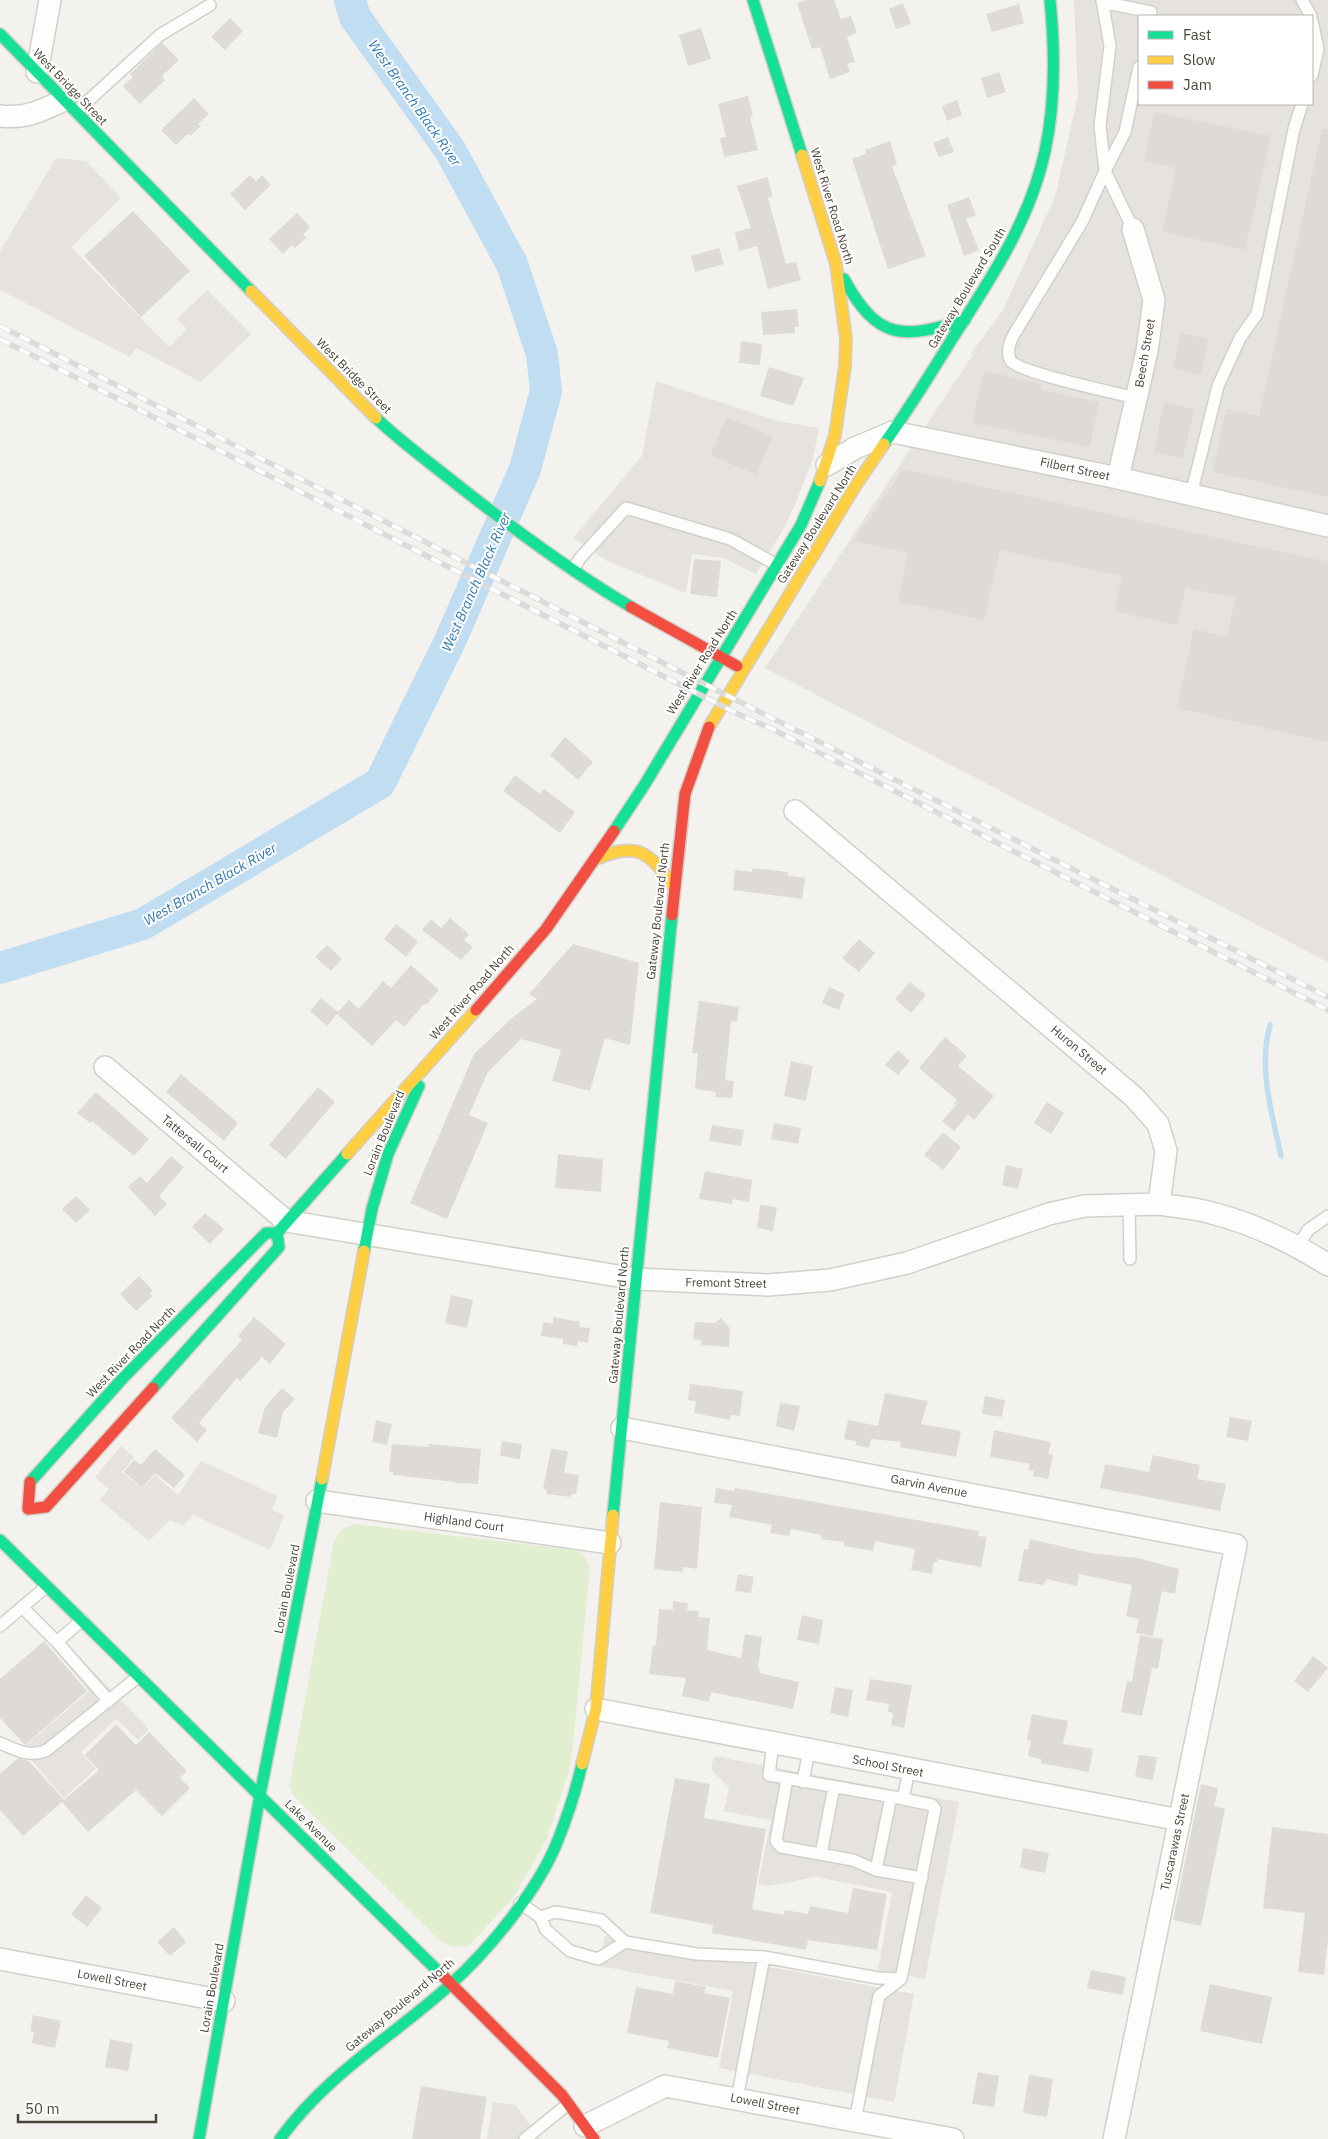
<svg xmlns="http://www.w3.org/2000/svg" width="1328" height="2139" viewBox="0 0 1328 2139" font-family="'IBM Plex Sans',sans-serif">
<style>
.industrial{fill:#e6e2de;fill-rule:evenodd}
.green{fill:#e1eecf}
.parking{fill:#e6e3df;fill-rule:evenodd}
.lines{fill:none;stroke-linecap:round;stroke-linejoin:round}
.stream{stroke:#c0ddf1;stroke-width:5.5}
.river{stroke:#c0ddf1;stroke-width:32}
.building{fill:#dedbd6}
.lane-casing{stroke:#d2d0cb;stroke-width:14}
.street-casing{stroke:#d2d0cb;stroke-width:24}
.fast-casing{stroke:#d3cfc5;stroke-width:14}
.slow-casing{stroke:#d3cfc5;stroke-width:14}
.jam-casing{stroke:#d3cfc5;stroke-width:14}
.lane{stroke:#fdfdfc;stroke-width:11}
.street{stroke:#fdfdfc;stroke-width:21}
.fast{stroke:#16e098;stroke-width:11}
.slow{stroke:#ffcf43;stroke-width:11}
.jam{stroke:#f24e42;stroke-width:11}
.rail-casing{stroke:#dbdbda;stroke-width:5.5}
.rail{stroke:#fff;stroke-width:4;stroke-dasharray:11;stroke-linecap:butt}
.labels{text-anchor:middle;stroke-width:4;stroke-linejoin:round;paint-order:stroke}
.street-label{font-size:12px;fill:#4b4439;stroke:#fff}
.water-label{font-size:14px;font-style:italic;fill:#2e7ab2;stroke:#fff}
</style>
<rect width="100%" height="100%" fill="#f4f2ee"/>
<!-- industrial -->
<path class="industrial" d="M1074,0H1328V962L765,668L1004,308L1055,197L1078,96ZM1139,16H1312V104H1139Z"/>
<!-- green -->
<path class="green" d="M355,1524L574,1550C583,1553 587,1558 590,1568L573,1745L569,1772L546,1841L513,1898L469,1946L452,1947L439,1940L294,1796L289,1787L334,1541L341,1530Z"/>
<!-- parking -->
<path class="parking" d="M1077,0H1162L1176,3L1174,16H1139V104H1154L1142,162L1174,169L1161,231L1059,204L1079,97L1082,45Z
M56,158L86,161L121,198L71,247L169,347L187,329L177,319L207,290L251,334L201,382L136,348L130,357L0,290V251Z
M1058,205L1111,220L1138,306L1136,330L1126,328L1108,403L1044,389L1047,379L982,366L983,361L971,353L1007,305L1033,259Z
M1160,244L1175,295L1176,323L1173,333L1176,334L1163,396L1138,391L1147,351L1141,255Z
M656,381L778,421L819,428L813,458L796,502L783,530L756,574L724,558L692,554L686,593L607,561L573,538L642,456ZM726,417L773,436L757,475L710,456Z
M121,1446L134,1457L122,1472L142,1489L155,1475L178,1495L201,1461L278,1496L272,1510L284,1515L270,1550L193,1515L183,1526L170,1520L149,1541L100,1500L109,1489L95,1477Z
M56,1633L149,1729L138,1740L116,1719L81,1752L96,1769L64,1798L22,1749L89,1691L46,1640Z
M714,1756L959,1802L925,1979L878,1970L892,1892L816,1877L767,1886L758,1884L771,1820L724,1811L729,1788L711,1769Z
M605,1936L914,1994L894,2102L719,2068L733,1991L599,1966Z
M493,2102L515,2105L541,2139H487Z"/>
<g class="lines">
<!-- stream -->
<path class="stream" d="M1270,1025C1258,1069 1272,1113 1281,1156"/>
<!-- river -->
<path class="river" d="M0,968L143,924L380,783L450,641L525,469L546,391L542,354L512,264L450,150L355,17L350,0"/>
</g>
<!-- building -->
<path class="building" d="M806,0H834L841,19L851,16L857,33L847,37L855,62L847,64L850,72L830,79L820,47L812,49L797,3Z
M903,3L911,24L896,29L889,9Z
M1019,4L1024,23L992,32L986,14Z
M230,18L243,31L225,50L211,37Z
M701,28L711,59L688,66L679,35Z
M162,43L179,60L162,76L165,80L140,104L123,86L133,77L130,74Z
M999,72L1006,92L987,98L981,78Z
M748,96L753,116L750,117L758,150L724,157L720,138L726,137L718,104Z
M194,98L209,114L198,124L201,126L190,136L188,134L176,145L161,130Z
M957,100L962,115L947,121L942,106Z
M1154,112L1271,136L1245,250L1162,232L1176,168L1144,161Z
M1322,129L1328,130V497L1213,472L1226,409L1259,416Z
M948,137L954,152L939,157L933,143Z
M890,141L897,164L892,166L926,256L888,269L852,159L866,154L865,150Z
M250,175L256,181L262,175L271,185L245,210L230,194Z
M767,177L773,196L768,198L786,264L796,262L801,280L768,289L757,246L739,251L735,232L751,228L737,186Z
M969,197L976,215L966,219L979,250L964,256L947,205Z
M133,211L190,271L141,317L84,256Z
M297,213L310,227L303,234L306,238L295,248L292,245L283,254L269,239Z
M719,248L724,264L695,272L691,256Z
M797,309L799,327H795V333L763,335L761,312Z
M1181,333L1208,339L1201,375L1173,368Z
M741,341L762,344L760,365L739,363Z
M769,367L804,378L793,406L760,396Z
M984,371L1042,384L1041,390L1099,402L1090,447L972,423Z
M1164,402L1194,409L1183,458L1154,452Z
M726,417L773,436L757,475L710,456Z
M903,469L1328,562V742L1177,708L1194,629L1227,637L1235,598L1186,588L1177,625L1114,611L1122,576L1000,550L984,620L898,601L908,553L854,541Z
M694,559L721,561L717,597L690,594Z
M565,737L593,762L578,780L550,755Z
M515,775L540,794L544,789L575,812L560,833L503,791Z
M752,868L788,872L787,875L805,878L802,899L733,890L735,870L752,872Z
M450,918L469,934L464,940L473,947L461,960L422,930L431,919L441,928Z
M396,924L418,941L406,957L384,939Z
M859,939L875,953L859,972L842,958Z
M573,944L639,963L630,1045L605,1038L590,1091L552,1081L561,1050L521,1039L488,1072L469,1115L488,1123L447,1219L410,1203L474,1054L512,1018L537,999L529,994Z
M327,945L342,959L331,971L315,957Z
M411,965L439,990L426,1005L424,1004L404,1027L396,1020L372,1046L337,1014L327,1026L310,1011L321,998L338,1012L349,1000L359,1009L383,981L391,988Z
M910,982L926,995L911,1013L895,999Z
M829,987L845,994L839,1010L822,1003Z
M699,1001L739,1007L737,1022L731,1021L725,1080L734,1081L732,1098L715,1097L716,1092L695,1089L698,1053H692Z
M945,1037L967,1056L958,1066L994,1096L974,1120L968,1115L954,1131L942,1121L956,1105L954,1103L957,1100L919,1068Z
M898,1050L910,1061L898,1075L885,1065Z
M791,1061L813,1066L806,1101L784,1096Z
M181,1074L238,1123L224,1141L166,1092Z
M318,1087L335,1102L286,1159L269,1145Z
M96,1092L149,1139L134,1156L92,1121L90,1123L77,1113Z
M1047,1102L1064,1113L1051,1134L1034,1123Z
M774,1123L801,1128L798,1144L771,1139Z
M712,1125L744,1130L741,1146L709,1141Z
M943,1132L961,1147L943,1170L924,1155Z
M558,1154L603,1159L601,1192L555,1188Z
M171,1156L184,1167L159,1196L167,1204L155,1216L128,1187L140,1176L147,1183Z
M1006,1165L1023,1169L1018,1189L1002,1185Z
M705,1171L752,1180L749,1202L733,1199L732,1204L699,1199Z
M76,1196L90,1210L76,1223L62,1209Z
M760,1205L777,1207L773,1231L757,1228Z
M205,1213L224,1229L210,1244L192,1227Z
M139,1276L153,1290L150,1293L152,1296L136,1311L120,1294Z
M451,1295L473,1300L467,1328L445,1323Z
M254,1317L286,1344L270,1364L262,1357L240,1381L237,1378L199,1423L207,1430L197,1442L171,1418L242,1340L238,1336Z
M553,1317L580,1322L579,1327L590,1328L588,1343L578,1341L577,1346L563,1344V1339L541,1336L543,1322L553,1324Z
M721,1318L730,1328L729,1347L701,1345V1340L693,1339L695,1322L715,1323Z
M690,1384L743,1391L740,1416L731,1415L730,1420L694,1413L696,1401L688,1400Z
M282,1388L295,1399L283,1412L277,1438L258,1433L265,1407Z
M885,1393L928,1401L921,1424L961,1431L956,1457L900,1447L901,1442L871,1439L869,1448L856,1445V1441L844,1439L848,1420L878,1426Z
M985,1396L1005,1400L1002,1417L982,1414Z
M780,1403L800,1406L794,1431L776,1426Z
M1230,1417L1252,1421L1248,1441L1226,1437Z
M376,1420L392,1424L387,1445L372,1442Z
M994,1430L1051,1442L1048,1454L1053,1455L1048,1479L1033,1476L1034,1471L1028,1470L1030,1464L990,1457Z
M502,1441L522,1444L520,1459L500,1456Z
M392,1444L429,1447V1444L481,1449L478,1484L455,1483V1482L393,1475V1472H389Z
M155,1449L185,1475L174,1488L155,1473L142,1488L124,1472L134,1460L141,1465Z
M551,1449L568,1451L564,1473L579,1475L576,1494H571V1497L547,1494V1490L543,1489Z
M1153,1455L1200,1465L1197,1479L1226,1484L1220,1511L1100,1488L1105,1464L1149,1472Z
M716,1488L734,1491L735,1488L979,1531L978,1536L987,1537L981,1567L937,1559V1562H934L932,1574L911,1570L915,1549L875,1541L873,1551L844,1546V1542L821,1539V1535L791,1529L789,1536L770,1533L772,1525L729,1517L732,1505L714,1503Z
M660,1502L702,1507L697,1569L683,1567V1572L654,1569Z
M1030,1539L1090,1553L1138,1558L1179,1569L1175,1594L1162,1591L1153,1636L1136,1633L1139,1619L1126,1616L1132,1585L1079,1574L1077,1586L1046,1579L1044,1585L1018,1581L1024,1549H1028Z
M738,1574L754,1577L751,1593L735,1591Z
M673,1601L688,1603L687,1610L699,1611L698,1617L710,1618L707,1650L741,1658L745,1634L762,1637L758,1668L760,1669L759,1673L799,1682L793,1709L711,1692L709,1702L682,1696L686,1678L649,1674L653,1645H656L659,1609L673,1610Z
M802,1615L823,1620L819,1644L797,1640Z
M1140,1635L1163,1639L1158,1669L1152,1668L1142,1716L1121,1712L1127,1681L1132,1682Z
M44,1641L87,1691L25,1745L0,1718V1679Z
M1313,1656L1328,1668L1308,1692L1294,1681Z
M870,1679L912,1685L904,1728L891,1725L893,1713L888,1712L889,1704L866,1700Z
M835,1687L853,1690L848,1717L830,1713Z
M1032,1714L1068,1721L1063,1744L1093,1749L1089,1772L1041,1763V1759L1028,1756L1031,1741L1027,1740Z
M116,1724L136,1745L149,1732L187,1771L180,1778L190,1788L162,1816L136,1790L88,1832L62,1802L23,1836L0,1810V1774L18,1758L29,1761L64,1800L99,1770L85,1755Z
M1139,1755L1157,1757L1153,1780L1135,1777Z
M675,1778L710,1784L704,1818L766,1829L752,1909L784,1915L785,1910L808,1914L810,1906L848,1913L853,1888L887,1894L877,1950L808,1940L806,1950L712,1933L713,1925L650,1913Z
M1201,1784L1218,1788L1214,1806L1225,1809L1201,1926L1173,1920Z
M1272,1827L1328,1834V1940L1324,1975L1298,1972L1305,1913L1263,1908Z
M1023,1848L1049,1853L1045,1873L1020,1868Z
M86,1895L102,1908L87,1927L71,1914Z
M174,1927L186,1942L170,1956L157,1942Z
M1091,1970L1126,1977L1123,1995L1087,1988Z
M675,1981L706,1987L704,1993L730,1998L718,2058L667,2048L669,2041L627,2033L636,1987L673,1994Z
M1210,1984L1272,1997L1262,2044L1200,2031Z
M33,2015L61,2021L55,2048L32,2043L34,2032L30,2031Z
M110,2039L133,2044L128,2071L105,2067Z
M978,2072L999,2076L994,2107L972,2104Z
M1029,2075L1053,2079L1047,2117L1023,2113Z
M421,2086L487,2097L480,2139H412Z"/>
<g class="lines">
<defs>
<path id="lane" d="M1102,0L1110,46L1100,126L1105,171L1082,222L1013,336C1009,344 1006,353 1011,361C1020,373 1116,393 1136,398
M1302,0L1311,16
M1102,2L1151,12L1150,16
M1312,21L1318,49L1312,75
M76,112L160,35L210,5
M1133,229L1105,171L1125,132L1139,67
M1191,495L1218,386L1240,338L1257,314L1294,129L1302,104
M573,569L581,557L626,508L730,539L779,566
M1129,1204L1130,1259
M1298,1246L1308,1230L1328,1216
M22,1607L57,1642
M82,1620L57,1642L109,1701
M0,1626L47,1586
M0,1743C16,1750 30,1758 47,1750L139,1676
M773,1743L769,1775L899,1798
M787,1779L776,1841L781,1847L853,1860L876,1870L891,1797
M803,1782L809,1750
M821,1854L834,1787
M876,1870L922,1878
M520,1903L540,1917L546,1930L570,1951L598,1959L625,1942
M540,1917L556,1912L601,1920L625,1942L697,1954L764,1957L878,1978L901,1979L935,1809L932,1805L903,1799L909,1770
M737,2099L764,1957
M855,2121L879,1996L901,1979
M525,2139L568,2104"/>
<path id="street" d="M37,72L50,0
M0,116C26,119 41,111 64,100
M827,465L855,448L893,432L1118,478L1328,526
M1118,478L1147,351L1154,300L1133,229
M795,811L1134,1097L1158,1124L1166,1151L1159,1204C1176,1207 1195,1208 1212,1213C1254,1224 1292,1242 1328,1265
M105,1067L286,1221L636,1279L768,1285L830,1280L907,1263L1049,1214L1084,1206L1159,1204
M622,1428L1236,1545L1114,2139
M317,1501L610,1543
M596,1709L1180,1820
M0,1959L224,2001
M585,2126L665,2086L953,2139"/>
<path id="fast" d="M753,0L802,155
M0,34L251,291
M844,279C878,341 902,339 965,320
M376,418C399,440 425,459 450,479C508,525 567,569 631,607
M884,444C908,410 930,375 952,339C990,280 1030,221 1045,151C1056,101 1055,50 1050,0
M614,831L645,784L801,525L820,481
M364,1251L372,1209L388,1154L419,1086
M153,1388L279,1247L277,1233L347,1154
M30,1482L123,1378L266,1233H277
M613,1515L672,915
M0,1540L444,1977
M199,2139L260,1795L322,1479
M280,2139C327,2074 392,2037 450,1985C489,1950 539,1889 558,1840C568,1815 576,1790 582,1764"/>
<path id="slow" d="M802,155L836,264L846,339L845,366L835,435L820,481
M251,291L376,418
M709,727L856,485L884,444
M596,859C638,841 649,852 674,887
M347,1154L476,1010
M322,1479L364,1251
M582,1764L596,1709L613,1515"/>
<path id="jam" d="M631,607L737,666
M672,915L685,794L709,727
M476,1010L546,929L614,831
M30,1482L28,1509L46,1507L153,1388
M444,1977L562,2095L594,2139"/>
</defs>
<!-- lane casing -->
<use href="#lane" class="lane-casing"/>
<!-- street casing -->
<use href="#street" class="street-casing"/>
<!-- fast casing -->
<use href="#fast" class="fast-casing"/>
<!-- slow casing -->
<use href="#slow" class="slow-casing"/>
<!-- jam casing -->
<use href="#jam" class="jam-casing"/>
<!-- lane -->
<use href="#lane" class="lane"/>
<!-- street -->
<use href="#street" class="street"/>
<!-- fast -->
<use href="#fast" class="fast"/>
<!-- slow -->
<use href="#slow" class="slow"/>
<!-- jam -->
<use href="#jam" class="jam"/>
<defs>
<path id="rail" d="M0,326L744,704L1328,997
M0,339L738,714L772,729L1328,1010"/>
</defs>
<!-- rail casing -->
<use href="#rail" class="rail-casing"/>
<!-- rail -->
<use href="#rail" class="rail"/>
</g>
<g class="labels">
<!-- street labels -->
<g class="street-label">
<text transform="translate(70 87) rotate(46)" y="4">West Bridge Street</text>
<text transform="translate(832 206) rotate(73)" y="4">West River Road North</text>
<text transform="translate(967 288) rotate(-59)" y="4">Gateway Boulevard South</text>
<text transform="translate(1145 353) rotate(-80)" y="4">Beech Street</text>
<text transform="translate(354 376) rotate(45)" y="4">West Bridge Street</text>
<text transform="translate(1075 469) rotate(12)" y="4">Filbert Street</text>
<text transform="translate(817 524) rotate(-58)" y="4">Gateway Boulevard North</text>
<text transform="translate(702 662) rotate(-58)" y="4">West River Road North</text>
<text transform="translate(658 911) rotate(-84)" y="4">Gateway Boulevard North</text>
<text transform="translate(472 992) rotate(-49)" y="4">West River Road North</text>
<text transform="translate(1079 1050) rotate(40)" y="4">Huron Street</text>
<text transform="translate(384 1133) rotate(-68)" y="4">Lorain Boulevard</text>
<text transform="translate(195 1144) rotate(40)" y="4">Tattersall Court</text>
<text transform="translate(726 1283) rotate(1)" y="4">Fremont Street</text>
<text transform="translate(619 1315) rotate(-85)" y="4">Gateway Boulevard North</text>
<text transform="translate(131 1352) rotate(-46)" y="4">West River Road North</text>
<text transform="translate(929 1486) rotate(11)" y="4">Garvin Avenue</text>
<text transform="translate(464 1522) rotate(8)" y="4">Highland Court</text>
<text transform="translate(287 1589) rotate(-79)" y="4">Lorain Boulevard</text>
<text transform="translate(888 1766) rotate(11)" y="4">School Street</text>
<text transform="translate(311 1826) rotate(45)" y="4">Lake Avenue</text>
<text transform="translate(1175 1842) rotate(-78)" y="4">Tuscarawas Street</text>
<text transform="translate(112 1980) rotate(11)" y="4">Lowell Street</text>
<text transform="translate(212 1988) rotate(-80)" y="4">Lorain Boulevard</text>
<text transform="translate(400 2005) rotate(-40)" y="4">Gateway Boulevard North</text>
<text transform="translate(765 2104) rotate(11)" y="4">Lowell Street</text>
</g>
<!-- water labels -->
<g class="water-label">
<text transform="translate(415 103) rotate(55)" y="5">West Branch Black River</text>
<text transform="translate(476 582) rotate(-66)" y="5">West Branch Black River</text>
<text transform="translate(210 884) rotate(-30)" y="5">West Branch Black River</text>
</g>
</g>
<!-- legend -->
<rect x="1138" y="15" width="175" height="90" fill="#ffffff" stroke="#b7b4b0"/>
<rect x="1148" y="31" width="25" height="8" fill="#16e098" stroke="#b7b4b0"/>
<text x="1183" y="40" font-size="15" fill="#4b4439">Fast</text>
<rect x="1148" y="56" width="25" height="8" fill="#ffcf43" stroke="#b7b4b0"/>
<text x="1183" y="65" font-size="15" fill="#4b4439">Slow</text>
<rect x="1148" y="81" width="25" height="8" fill="#f24e42" stroke="#b7b4b0"/>
<text x="1183" y="90" font-size="15" fill="#4b4439">Jam</text>
<!-- scale -->
<path d="M18 2114v8h138v-8" fill="none" stroke="#4b4439" stroke-width="2.5"/>
<text x="25" y="2114" font-size="15" fill="#4b4439" stroke="#ffffff" stroke-width="4" paint-order="stroke">50 m</text>
</svg>
